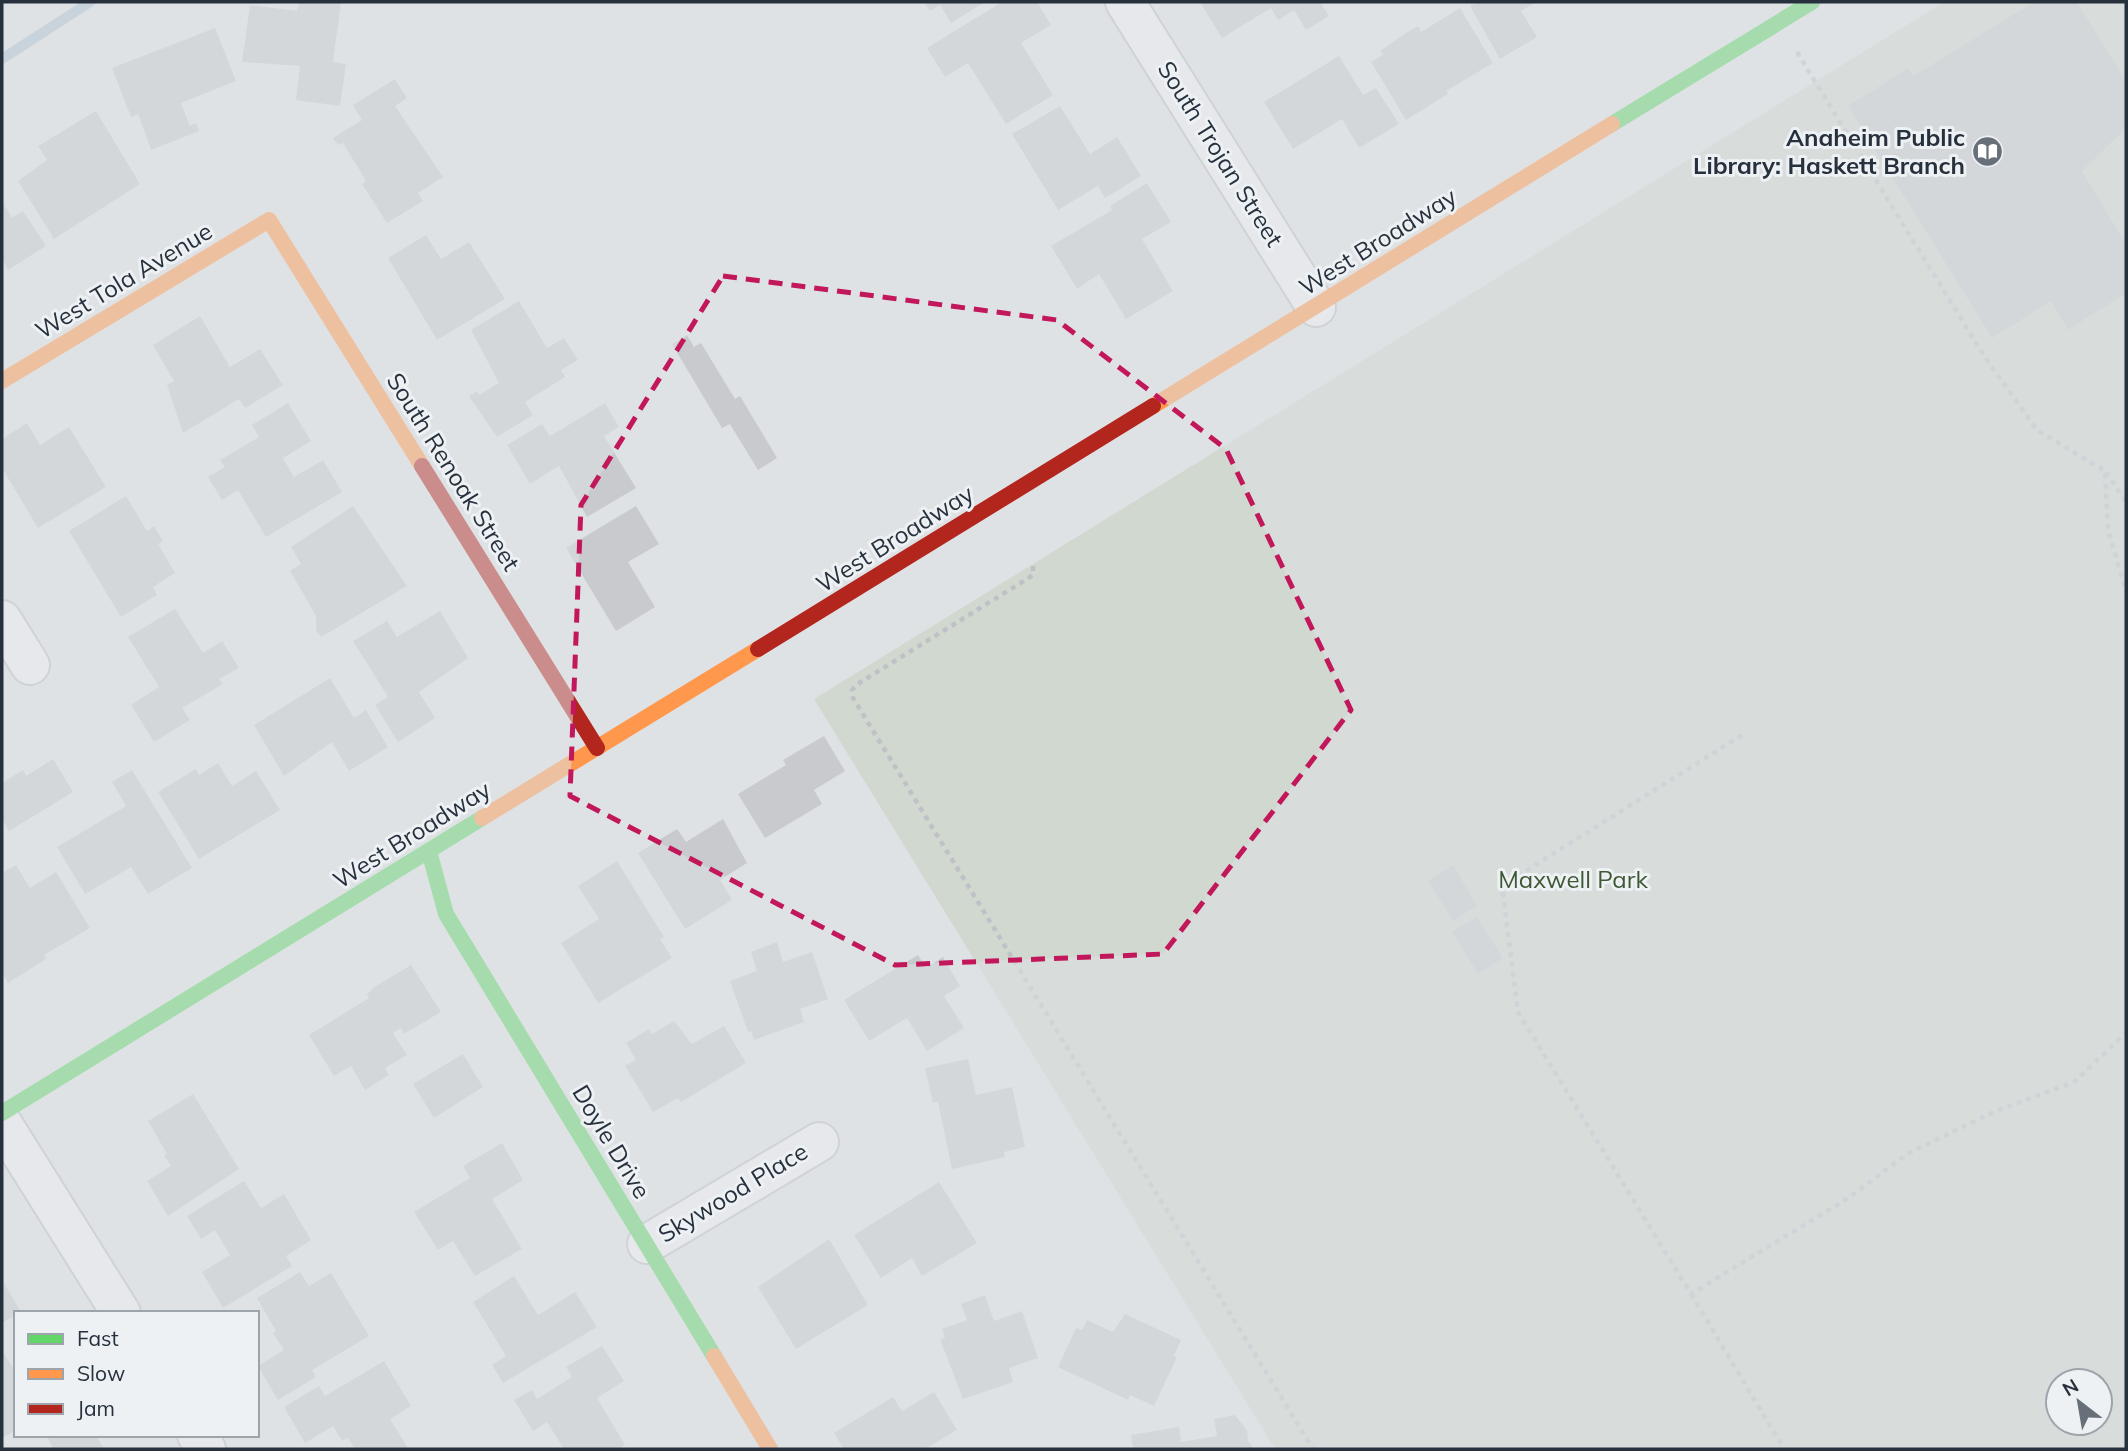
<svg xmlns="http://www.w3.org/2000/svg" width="2128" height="1451" viewBox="0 0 2128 1451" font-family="Mulish,sans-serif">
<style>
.green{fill:#d1d8d0;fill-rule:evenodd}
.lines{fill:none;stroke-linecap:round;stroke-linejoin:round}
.stream{stroke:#aec1cf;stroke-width:10}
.building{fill:#c8cacd}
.street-casing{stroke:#bec0c3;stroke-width:42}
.path{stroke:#bec1c5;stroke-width:4.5;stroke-dasharray:5 5;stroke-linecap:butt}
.street{stroke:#eff0f1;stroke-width:38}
.fast{stroke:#63d668;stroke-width:16}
.slow{stroke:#ff974d;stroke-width:16}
.jam{stroke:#b3261e;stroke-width:16}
.marked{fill:none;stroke:#c2185b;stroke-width:5;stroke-dasharray:14 9;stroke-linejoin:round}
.labels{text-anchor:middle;stroke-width:6;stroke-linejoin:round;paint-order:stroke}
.poi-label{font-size:24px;font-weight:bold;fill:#27313d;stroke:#edf1f4;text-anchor:end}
.street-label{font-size:24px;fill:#27313d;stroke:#edf1f4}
.park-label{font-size:24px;fill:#3f5835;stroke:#edf1f4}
</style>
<rect width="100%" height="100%" fill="#dfe2e5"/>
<!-- green -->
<path class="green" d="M1944,2H2126V1449H1275L814,699ZM2058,1381H2100V1423H2058Z"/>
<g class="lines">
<!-- stream -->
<path class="stream" d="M2,59L90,2"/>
</g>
<!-- building -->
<path class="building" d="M299,2H341L333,62L346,64L340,106L296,100L300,66L242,62L250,5L297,11Z
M924,2H985L951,23L940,5L930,11Z
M1002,2H1037L1051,25L1021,43L1053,95L1006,124L968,63L945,77L927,48Z
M1200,2H1320L1329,16L1306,30L1294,10L1278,20L1271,8L1222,38Z
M1477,2H1536L1521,11L1537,37L1500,59L1470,6Z
M2034,2H2077L2126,81V128L2082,171L2126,244V293L2068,330L2051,301L1992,338L1848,106L1908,68L1913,76Z
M1460,8L1493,63L1446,91L1448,94L1406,120L1371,62L1383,55L1380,51L1406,33L1418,26L1421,32Z
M215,28L236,81L181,103L190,126L196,123L199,131L151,150L138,114L131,117L112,68Z
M1339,56L1363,95L1376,88L1399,124L1359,148L1342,119L1293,149L1264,102Z
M395,79L407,98L395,106L443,177L418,193L423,201L387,223L362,184L366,181L343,143L338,145L333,138L362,120L353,105Z
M1060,106L1090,154L1117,137L1141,176L1105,198L1098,186L1058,210L1012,134Z
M96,111L140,184L54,239L18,181L47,160L38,146Z
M1147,183L1171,222L1142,239L1173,291L1126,319L1099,274L1077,289L1051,246L1112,210L1110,206Z
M2,201L12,218L23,211L46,246L8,270L2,259Z
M426,235L441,259L469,242L505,299L437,340L388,258Z
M519,301L547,348L564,338L578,360L561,370L565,377L525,402L533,415L497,437L469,396L477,391L479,395L499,383L471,330Z
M200,316L230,367L260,349L283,385L245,408L239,399L183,433L167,385L174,381L153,345Z
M687,335L694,347L701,343L735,399L740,396L777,458L758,470L730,424L722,428L672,344Z
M288,403L311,441L283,458L294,477L323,460L342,492L266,537L238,490L222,500L208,477L225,467L220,460L259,437L252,425Z
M605,403L619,427L604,436L636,488L587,517L559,466L530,484L507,445L542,424L550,436Z
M27,423L40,445L69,427L106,487L38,528L2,468V439Z
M126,496L147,531L154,526L163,541L158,544L175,573L153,587L157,595L121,617L69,531Z
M353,506L407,586L321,637L316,630V616L290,571L301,564L291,547Z
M636,506L659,544L628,562L655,607L616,631L566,548Z
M175,609L203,653L222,641L239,668L219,679L223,684L182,708L190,720L154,742L131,705L159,687L128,637Z
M440,611L468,658L419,692L435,718L398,742L375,705L388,697L353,641L387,621L397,637Z
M330,678L354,718L366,710L388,747L349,771L332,742L284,776L254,725Z
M824,736L845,771L814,790L822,804L765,838L738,794L786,765L783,760Z
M53,759L73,792L9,831L2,819V783L23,770L26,776Z
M218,763L232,786L256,771L280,810L199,859L158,792L196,769L199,775Z
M132,770L192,868L148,894L131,867L85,894L57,847L126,806L112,782Z
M723,819L747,863L720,880L732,900L685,929L638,853L677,829L686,842Z
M617,861L664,937L660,939L672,958L598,1003L561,943L599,919L578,886Z
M16,865L30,888L56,872L90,928L44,955L46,959L8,983L2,973V873Z
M1453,865L1477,906L1453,921L1428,881Z
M1477,917L1503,958L1478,974L1452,932Z
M777,942L783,962L812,952L828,999L800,1009L804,1022L754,1040L751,1031L748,1032L730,981L757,971L751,952Z
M918,955L926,968L943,957L960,986L944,996L964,1028L927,1051L907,1018L869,1041L844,1000Z
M411,965L441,1012L404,1034L401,1028L393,1033L407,1055L385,1068L389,1075L365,1090L351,1066L334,1076L309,1035L369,998L367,994L376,986Z
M674,1021L692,1044L724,1026L746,1063L681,1102L678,1098L653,1112L625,1066L636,1060L626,1043L649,1029L652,1034Z
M463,1054L483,1087L434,1118L413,1084Z
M968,1059L976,1095L1012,1087L1025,1147L1004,1152L1005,1157L952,1169L938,1102L933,1103L925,1068Z
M193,1094L239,1169L168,1216L147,1181L171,1166L164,1156L167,1154L148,1121Z
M502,1143L523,1180L492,1199L522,1249L475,1276L453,1241L438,1250L414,1212L470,1178L463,1166Z
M244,1181L261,1208L284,1194L311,1240L286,1256L292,1266L223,1308L202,1272L230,1255L215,1230L201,1239L187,1216Z
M939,1182L977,1243L922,1276L912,1258L881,1278L854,1235Z
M829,1239L868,1305L796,1349L758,1287Z
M300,1272L309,1286L331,1273L369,1336L312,1370L316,1377L278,1400L258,1366L284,1350L273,1333L276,1331L257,1298Z
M514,1276L538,1315L575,1292L597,1327L503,1383L492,1365L506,1356L473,1302Z
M2,1280L21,1312L2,1323Z
M985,1295L994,1321L1022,1311L1038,1358L1009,1368L1013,1382L963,1399L940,1339L945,1338L942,1329L967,1320L961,1304Z
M1125,1314L1181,1340L1174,1356L1177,1357L1154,1406L1130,1395L1128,1400L1058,1367L1076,1328L1082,1330L1087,1320L1113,1332Z
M602,1346L624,1381L597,1398L625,1445L618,1449H564L547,1422L533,1431L514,1400L532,1390L537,1399L572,1377L566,1367Z
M2,1350L16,1373V1430L2,1438Z
M384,1361L411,1406L390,1419L408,1448L355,1449L348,1438L342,1441L333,1426L305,1443L284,1407L319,1386L325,1396Z
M934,1392L957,1430L925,1449H844L834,1433L893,1397L902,1411Z
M1235,1415L1247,1430L1248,1441L1254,1449H1133L1131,1435L1179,1427L1181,1442L1217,1436L1214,1419Z
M49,1435H96L104,1449H49L53,1447L47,1437Z"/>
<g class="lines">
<defs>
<path id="street" d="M1125,2L1316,307
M2,620L30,665
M2,1123L121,1313
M647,1244L819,1142
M197,1435L206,1449"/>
</defs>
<!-- street casing -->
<use href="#street" class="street-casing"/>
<!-- path -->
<path class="path" d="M1797,52L1984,356L2037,430L2105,471L2108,530L2126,591
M2106,472L2126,502
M1033,566V575L1027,579L856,685L852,690L853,698L1313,1449
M1742,735L1502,886L1518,1012L1691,1294L1850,1197L1907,1154L1996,1111L2074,1082L2126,1033
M1691,1294L1784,1449"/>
<!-- street -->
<use href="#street" class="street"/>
<!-- fast -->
<path class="fast" d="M1612,124L1812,2
M429,851L446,914L714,1356
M2,1113L482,818"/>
<!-- slow -->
<path class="slow" d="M2,381L269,220L422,466
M1153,406L1612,124
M482,818L758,649
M714,1356L770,1449"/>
<!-- jam -->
<path class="jam" d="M422,466L597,748
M758,649L1153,406"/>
</g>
<!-- marked area -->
<path d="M0 0H2128V1451H0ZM723,276L1057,320L1226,449L1351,710L1163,954L895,965L570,796L581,505Z" fill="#dfe2e5" fill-opacity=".55" fill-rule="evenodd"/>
<path class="marked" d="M723,276L1057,320L1226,449L1351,710L1163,954L895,965L570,796L581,505Z"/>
<!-- icons -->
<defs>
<symbol id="library-disc" viewBox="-11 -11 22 22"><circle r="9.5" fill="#676f78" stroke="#edf1f4"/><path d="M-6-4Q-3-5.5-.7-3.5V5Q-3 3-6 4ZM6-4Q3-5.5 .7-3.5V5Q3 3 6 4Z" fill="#fff"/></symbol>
</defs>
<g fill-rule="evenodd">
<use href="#library-disc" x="1970" y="134" width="35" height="35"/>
</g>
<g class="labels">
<!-- poi labels -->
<g class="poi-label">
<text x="1965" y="146">Anaheim Public<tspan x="1965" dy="28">Library: Haskett Branch</tspan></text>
</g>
<!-- street labels -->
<g class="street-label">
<text transform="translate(1220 154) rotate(58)" y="8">South Trojan Street</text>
<text transform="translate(1378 242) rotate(-32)" y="8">West Broadway</text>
<text transform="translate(124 281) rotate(-31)" y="8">West Tola Avenue</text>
<text transform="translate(453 472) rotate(58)" y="8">South Renoak Street</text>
<text transform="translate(895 539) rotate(-32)" y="8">West Broadway</text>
<text transform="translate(412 835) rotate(-32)" y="8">West Broadway</text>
<text transform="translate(611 1142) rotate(59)" y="8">Doyle Drive</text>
<text transform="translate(733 1193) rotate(-31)" y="8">Skywood Place</text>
</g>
<!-- park labels -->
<g class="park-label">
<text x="1573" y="888">Maxwell Park</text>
</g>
</g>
<!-- border -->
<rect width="2128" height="1451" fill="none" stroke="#27313d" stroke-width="7"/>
<!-- legend -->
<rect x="14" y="1311" width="245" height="126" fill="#edf1f4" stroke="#9ea4ab" stroke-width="2"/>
<rect x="28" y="1334" width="35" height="10" fill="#63d668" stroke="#9ea4ab" stroke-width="2"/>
<text x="77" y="1346" font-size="21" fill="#27313d">Fast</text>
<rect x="28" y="1369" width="35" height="10" fill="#ff974d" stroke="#9ea4ab" stroke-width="2"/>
<text x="77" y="1381" font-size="21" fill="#27313d">Slow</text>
<rect x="28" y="1404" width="35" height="10" fill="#b3261e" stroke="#9ea4ab" stroke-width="2"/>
<text x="77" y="1416" font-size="21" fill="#27313d">Jam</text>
<!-- north arrow -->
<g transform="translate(2079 1402) rotate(329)"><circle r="33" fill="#edf1f4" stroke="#9ea4ab" stroke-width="2"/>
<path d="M0-5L12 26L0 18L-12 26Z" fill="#676f78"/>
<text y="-10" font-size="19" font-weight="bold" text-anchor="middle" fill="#27313d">N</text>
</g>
</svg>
